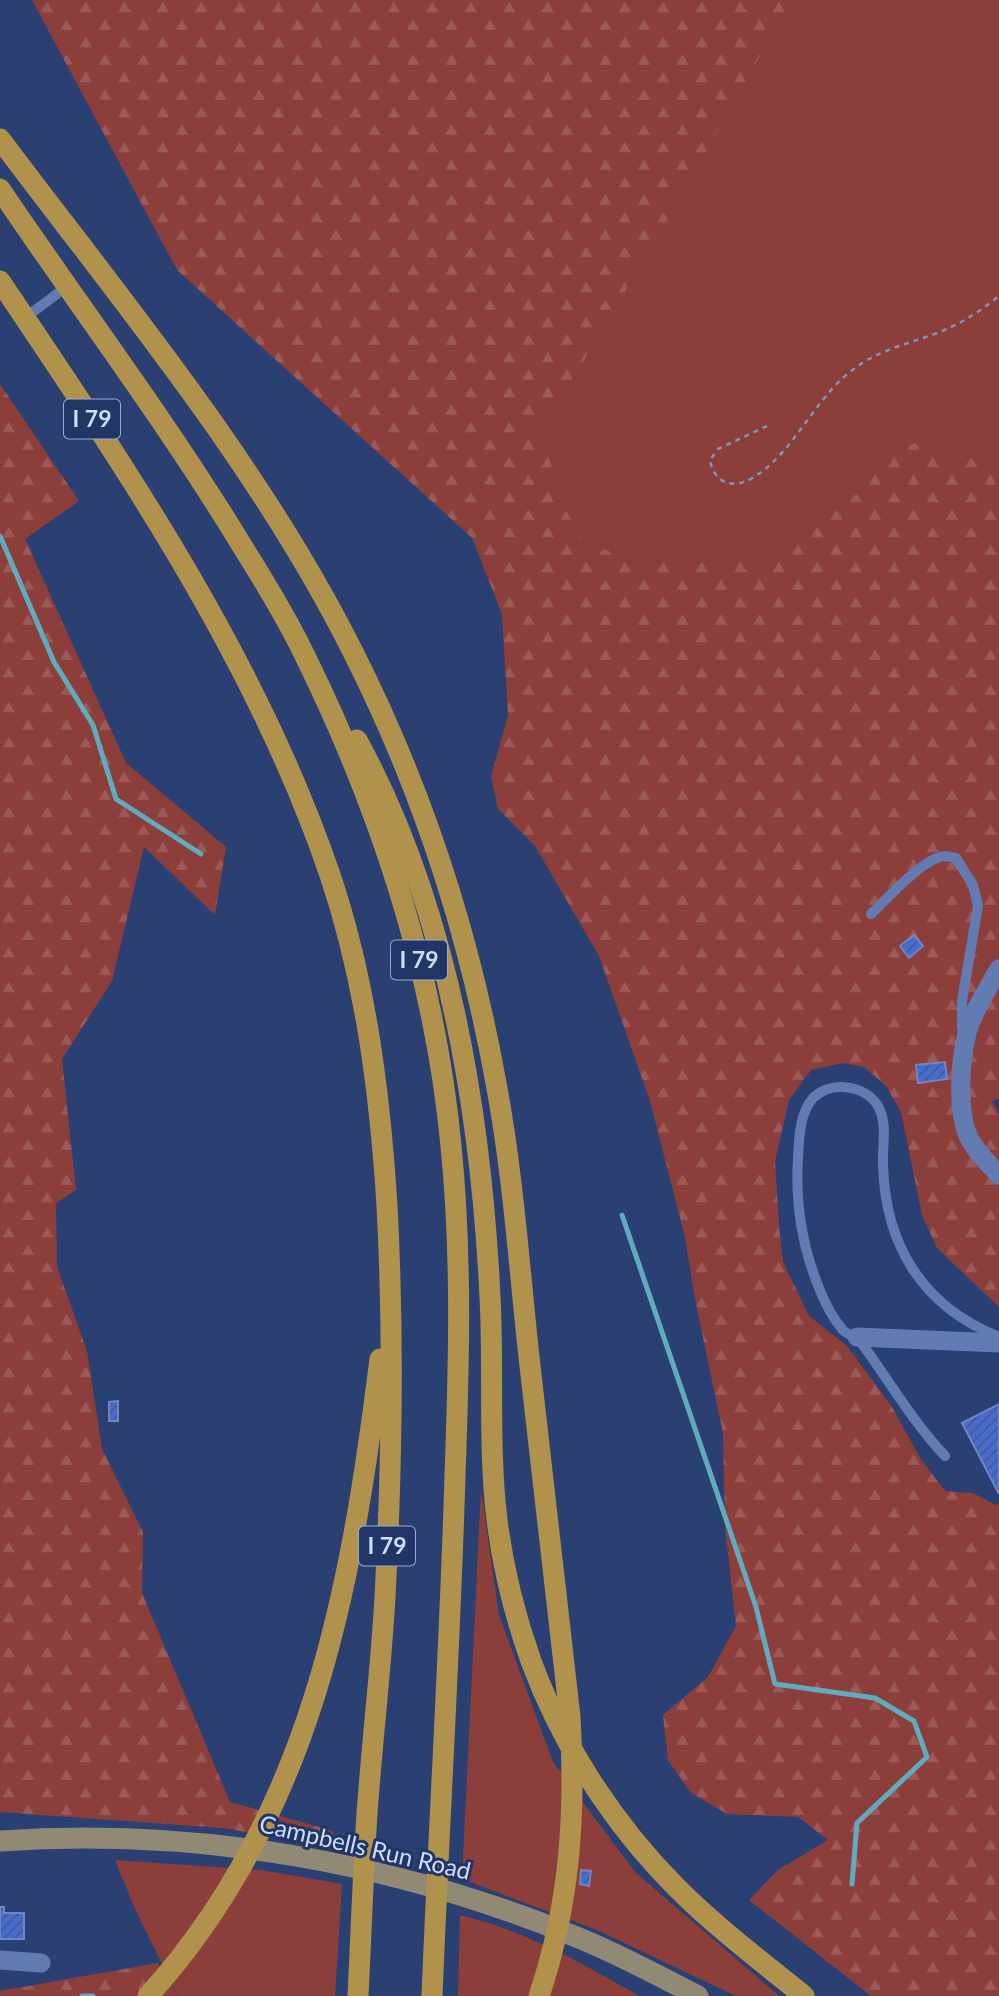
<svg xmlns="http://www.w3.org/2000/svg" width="999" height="1996" viewBox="0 0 999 1996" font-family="Lato,sans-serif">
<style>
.green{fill:#8c3f3a}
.forest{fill:url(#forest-firs);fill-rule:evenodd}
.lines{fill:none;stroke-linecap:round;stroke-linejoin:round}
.stream{stroke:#5facbe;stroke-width:5}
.building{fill:url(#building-hatch);stroke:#6e87c0;stroke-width:2}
.path{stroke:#8294bc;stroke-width:2.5;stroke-dasharray:5 5;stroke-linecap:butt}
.lane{stroke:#637bb3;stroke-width:10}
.street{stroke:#637bb3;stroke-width:19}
.primary{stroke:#928975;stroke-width:21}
.highway{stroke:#b1924c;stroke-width:21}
.labels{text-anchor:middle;stroke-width:6;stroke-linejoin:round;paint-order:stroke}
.shield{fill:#223567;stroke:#9cacd1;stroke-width:2}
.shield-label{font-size:23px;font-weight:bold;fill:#d0dffe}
.street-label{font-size:24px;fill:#d0dffe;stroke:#223567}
</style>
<defs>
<pattern id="forest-firs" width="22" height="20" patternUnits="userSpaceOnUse" patternTransform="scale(1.75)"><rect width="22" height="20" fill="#8c3f3a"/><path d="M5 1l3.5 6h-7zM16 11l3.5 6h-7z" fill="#9b5a58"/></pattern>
<pattern id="building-hatch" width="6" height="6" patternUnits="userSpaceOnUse" patternTransform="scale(1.75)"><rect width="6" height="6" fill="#486ccd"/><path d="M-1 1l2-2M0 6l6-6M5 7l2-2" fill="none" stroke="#445a93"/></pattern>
</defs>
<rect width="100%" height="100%" fill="#2b4072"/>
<!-- green -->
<path class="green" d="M231,0H999V472L965,455L918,442L889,452L868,484L810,533L767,556L685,564L632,559L586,543L561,502Z
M481,1490L499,1615L553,1762L635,1872L779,1996H736L597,1930L462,1879Z
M115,1860L261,1870L342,1884L335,1996H178L135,1909Z
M460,1915C524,1930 582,1963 639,1996H458Z"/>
<!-- forest -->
<path class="forest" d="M32,0H796L765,47L677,203L542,431L561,502L586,543L632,559L685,564L767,556L810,533L868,484L889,452L918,442L965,455L999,472V1099L992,1101L999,1114V1307L937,1248L922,1215L901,1112L886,1086L864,1067L843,1063L811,1070L789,1100L775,1161L779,1226L783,1262L809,1316L847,1346L892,1407L920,1458L945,1491L973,1493L996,1505L999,1504V1996H871L749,1900L778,1870L828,1840L798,1817L727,1814L690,1792L668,1760L663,1715L708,1677L736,1626L725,1526L723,1433L695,1299L685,1237L650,1101L599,956L535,846L498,809L491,777L508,715L502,614L472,538L177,270ZM945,1062L947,1079L918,1082L917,1065Z
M0,384L79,501L25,539L126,763L226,847L215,915L144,847L112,981L62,1059L76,1190L56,1203L57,1267L87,1351L102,1449L143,1532L142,1593L230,1802L333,1831V1846L222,1828L0,1812Z
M158,1963L178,1996H0V1991Z"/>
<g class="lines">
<!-- stream -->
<path class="stream" d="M0,536L54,662L93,725L116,799L201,854
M622,1215L756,1607L775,1684L875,1698L914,1721L927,1757L857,1823L852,1884
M82,1996H93"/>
</g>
<!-- building -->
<path class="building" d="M914,935L923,946L909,958L900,946Z
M945,1062L947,1079L918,1083L916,1065Z
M118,1401V1421H109V1402Z
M999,1404V1494L962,1423Z
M581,1870L591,1871L589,1886L580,1884Z
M0,1907H4V1913H24V1939H0Z"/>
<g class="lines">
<!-- path -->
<path class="path" d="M767,426L718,449L710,460C714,484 734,490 754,477C794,452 813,401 851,371C881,347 916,343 949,328C967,320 984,308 999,296"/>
<!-- lane -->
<path class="lane" d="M25,318L66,287
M871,914C887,899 924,857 945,856C949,856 952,858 956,858L973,885L978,906L962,1001V1028
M945,1456C912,1421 888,1379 860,1341C855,1335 847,1335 843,1330C832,1318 825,1303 819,1288C802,1246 795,1205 798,1159C799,1140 799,1114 813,1098C831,1080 865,1085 878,1106C888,1124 882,1145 883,1164C885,1245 922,1306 999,1337"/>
<!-- street -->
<path class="street" d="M999,969C989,987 972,1013 967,1033C960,1061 957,1109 968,1136C975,1151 988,1163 999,1175
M857,1337L999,1343
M0,1960L41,1963"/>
<!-- primary -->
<path class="primary" d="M0,1841C196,1827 393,1862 574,1936C617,1953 657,1975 698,1996"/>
<!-- highway -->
<path class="highway" d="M0,139C124,304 259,465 352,650C421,786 469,933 496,1083C513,1173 519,1265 529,1357C543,1477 556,1597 570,1717C576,1813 570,1904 539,1996
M0,189C81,309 169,425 244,549C266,584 288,620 306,658C381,811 435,976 451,1146C462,1255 459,1365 455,1475C450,1648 439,1822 432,1996
M0,281C127,470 256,658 330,875C366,982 380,1094 387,1206C394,1336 392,1466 385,1597C381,1669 372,1742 367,1814C363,1875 361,1936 358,1996
M357,740C448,907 481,1110 490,1297C494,1371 488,1446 497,1520C503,1568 515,1616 531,1661C562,1745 614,1825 677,1888C716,1927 761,1961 804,1996
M148,1996C311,1816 351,1591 380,1359"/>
</g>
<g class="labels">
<!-- shield labels -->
<g class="shield">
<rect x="64" y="399.5" width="56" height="39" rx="5"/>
<rect x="391" y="940.5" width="56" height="39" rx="5"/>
<rect x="359" y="1526.5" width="56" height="39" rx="5"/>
</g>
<g class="shield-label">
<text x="92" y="427">I 79</text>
<text x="419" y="968">I 79</text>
<text x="387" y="1554">I 79</text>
</g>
<!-- street labels -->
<g class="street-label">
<text transform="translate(365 1848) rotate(13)" y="8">Campbells Run Road</text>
</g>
</g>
</svg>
